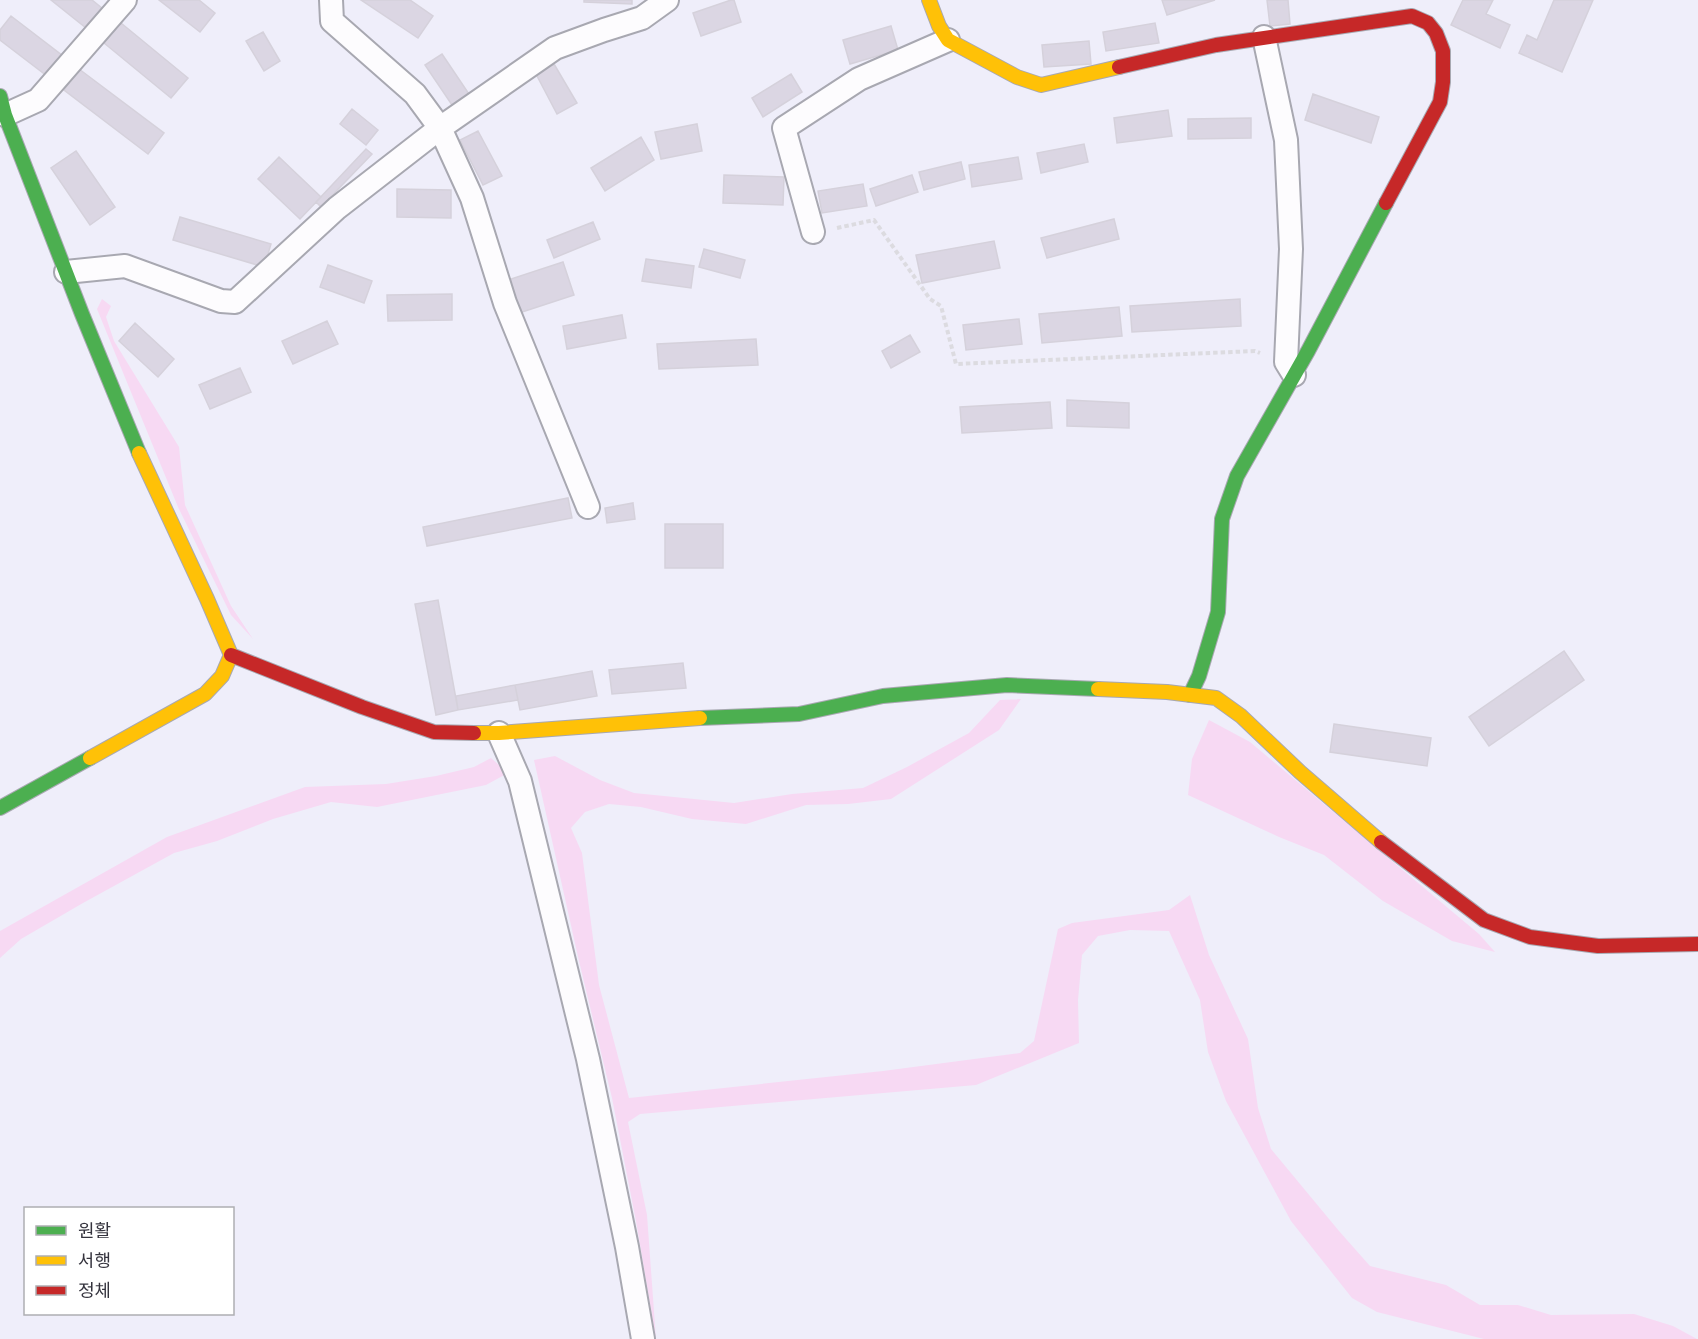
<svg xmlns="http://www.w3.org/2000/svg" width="1698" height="1339" viewBox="0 0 1698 1339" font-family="'Archivo Narrow','Noto Sans KR',sans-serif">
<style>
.green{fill:#f7d9f3}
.building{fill:#dbd6e3;stroke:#d5d1db;stroke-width:1.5}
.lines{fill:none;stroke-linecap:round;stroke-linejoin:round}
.street-casing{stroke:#a8a8b1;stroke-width:26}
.fast-casing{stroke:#a8a8b1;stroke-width:16}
.slow-casing{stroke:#a8a8b1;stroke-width:16}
.jam-casing{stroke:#a8a8b1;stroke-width:16}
.path{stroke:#dcdbe0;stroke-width:4;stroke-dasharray:4.5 3;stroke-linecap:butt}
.street{stroke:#fdfcfe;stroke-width:22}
.fast{stroke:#4caf50;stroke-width:14}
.slow{stroke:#ffc107;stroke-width:14}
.jam{stroke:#c62828;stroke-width:14}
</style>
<rect width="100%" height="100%" fill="#efeefa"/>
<!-- green -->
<path class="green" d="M102,299L111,306L106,317L114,341L179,447L185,505L231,606L253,639L231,615L178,507L97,309Z
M1021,699L999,730L891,799L848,804L806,805L746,824L692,819L641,807L609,804L585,812L571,828L582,853L599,985L629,1098L883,1071L1020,1053L1034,1041L1058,929L1072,923L1169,910L1190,895L1209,955L1248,1039L1258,1108L1271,1149L1339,1231L1370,1266L1446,1285L1480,1305H1518L1551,1315L1634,1314L1673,1326L1697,1339H1484L1377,1312L1352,1298L1291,1221L1226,1101L1208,1052L1200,1000L1169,931L1130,930L1098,936L1082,955L1078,1000L1079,1043L976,1085L640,1114L628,1122L647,1215L656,1339L636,1221L612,1098L579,961L534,760L555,756L600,780L634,793L734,803L792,794L863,788L907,767L969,733L1000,700Z
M1209,720L1250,742L1479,934L1495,952L1452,941L1383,901L1324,855L1279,837L1188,795L1192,759Z
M491,758L508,773L486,785L377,807L331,802L273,819L217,841L174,853L83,903L21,939L0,958V931L167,837L305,787L386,784L436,776L474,767Z"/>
<!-- building -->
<path class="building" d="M51,0H92L102,8L86,28Z
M159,0H199L215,13L200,32Z
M361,0H410L433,16L418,38Z
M584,0H632V4L584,2Z
M731,0H734L741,22L701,36L693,13Z
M1162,0H1215L1167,15Z
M1267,0H1288L1290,24L1270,26Z
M1463,0H1493L1486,14L1510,25L1500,48L1451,25Z
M1554,0H1593L1562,72L1519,53L1527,35L1537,40Z
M11,16L63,56L47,76L0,40V30Z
M121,23L188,78L171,98L104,43Z
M1155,23L1159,43L1106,51L1103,32Z
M891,26L898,50L850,64L843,40Z
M263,32L280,61L264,71L246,41Z
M1089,41L1091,64L1044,67L1042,45Z
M442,54L469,94L452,105L425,65Z
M554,64L577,103L557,114L536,74Z
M79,69L164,133L148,154L64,90Z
M791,74L802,92L763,117L752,98Z
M1313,94L1379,117L1371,143L1305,120Z
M352,109L378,130L366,145L340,124Z
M1168,110L1172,136L1117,143L1114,118Z
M1251,118V138L1188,139V119Z
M697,124L702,151L661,159L655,132Z
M478,131L502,176L483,185L460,140Z
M641,137L654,160L605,191L591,168Z
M1084,144L1088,162L1041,173L1037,153Z
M366,149L372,154L321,207L316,202Z
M76,151L115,207L90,225L51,168Z
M279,157L321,197L300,219L258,179Z
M1018,157L1022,179L972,187L969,165Z
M961,162L965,179L924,190L919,172Z
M724,175L784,177L783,205L723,203Z
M912,175L918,192L876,206L870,189Z
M863,184L867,206L822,213L818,191Z
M397,189L451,190V218L397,217Z
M180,217L271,244L264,267L173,240Z
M1114,219L1119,239L1047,258L1041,238Z
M593,222L600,239L554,258L547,240Z
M994,241L1000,268L922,283L916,255Z
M704,249L745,260L740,278L699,267Z
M646,259L694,266L691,288L642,281Z
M563,262L574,295L516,314L505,281Z
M328,265L372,281L364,303L320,287Z
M452,294V320L388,321L387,295Z
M1240,299L1241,326L1132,332L1130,306Z
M1119,307L1122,336L1042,343L1039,314Z
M622,315L626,338L567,349L563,326Z
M1019,319L1022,344L966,350L963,325Z
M327,321L338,344L293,364L282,341Z
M135,323L174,359L158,377L119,341Z
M910,335L920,352L891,368L882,351Z
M756,339L758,365L659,369L657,344Z
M240,368L251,392L210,409L199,385Z
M1067,400L1129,403V428L1067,426Z
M1050,402L1052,428L962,433L960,407Z
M568,498L572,518L427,546L423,527Z
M633,503L635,519L607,523L605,508Z
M665,524H723V568H665Z
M438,600L458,710L436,715L415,604Z
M1564,651L1584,680L1489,746L1469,717Z
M683,663L686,688L612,694L609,670Z
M592,671L597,696L520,710L515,685Z
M515,685L518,700L458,710L456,696Z
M1334,724L1431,738L1427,766L1330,752Z"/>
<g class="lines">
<defs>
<path id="street" d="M331,0L332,21L415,94L440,128L472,198L505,303L588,507
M1264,37L1286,140L1291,249L1286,362L1294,375
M5,115L38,100L125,0
M813,232L784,128L859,79L948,40
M66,272L125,266L221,301L235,302L337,208L440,128L555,48L604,30L642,18L667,0
M499,733L520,781L588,1059L627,1247L643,1339"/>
<path id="fast" d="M0,96L5,115L82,314L139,453
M1190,695L1199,676L1218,612L1222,519L1237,476L1308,351L1386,203
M700,718L799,714L883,696L1007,685L1098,689
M0,808L90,758"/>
<path id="slow" d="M929,0L939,26L948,40L1017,77L1041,85L1119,67
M1098,689L1167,692L1216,698L1241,716L1300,772L1381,842
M474,733H499L700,718
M90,758L205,694L222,676L231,655L207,599L139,453"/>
<path id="jam" d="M1119,67L1216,45L1412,16L1428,23L1436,33L1443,51V82L1440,102L1386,203
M231,655L362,707L434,732L474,733
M1381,842L1484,920L1530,937L1598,946L1698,944"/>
</defs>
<!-- street casing -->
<use href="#street" class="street-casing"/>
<!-- fast casing -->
<use href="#fast" class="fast-casing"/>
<!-- slow casing -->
<use href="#slow" class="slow-casing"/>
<!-- jam casing -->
<use href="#jam" class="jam-casing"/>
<!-- path -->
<path class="path" d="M837,228L874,220L930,299L941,306L956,364L1255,351L1260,353"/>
<!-- street -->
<use href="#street" class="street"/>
<!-- fast -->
<use href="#fast" class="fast"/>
<!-- slow -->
<use href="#slow" class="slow"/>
<!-- jam -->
<use href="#jam" class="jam"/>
</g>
<!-- legend -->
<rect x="24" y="1207" width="210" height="108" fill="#ffffff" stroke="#aeaeb2" stroke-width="1.5"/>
<rect x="36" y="1226" width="30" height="9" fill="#4caf50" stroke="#aeaeb2" stroke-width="1.5"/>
<text x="78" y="1237" font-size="18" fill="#35343e">원활</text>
<rect x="36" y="1256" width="30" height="9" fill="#ffc107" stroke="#aeaeb2" stroke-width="1.5"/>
<text x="78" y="1267" font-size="18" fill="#35343e">서행</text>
<rect x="36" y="1286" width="30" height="9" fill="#c62828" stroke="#aeaeb2" stroke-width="1.5"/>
<text x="78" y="1297" font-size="18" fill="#35343e">정체</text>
</svg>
